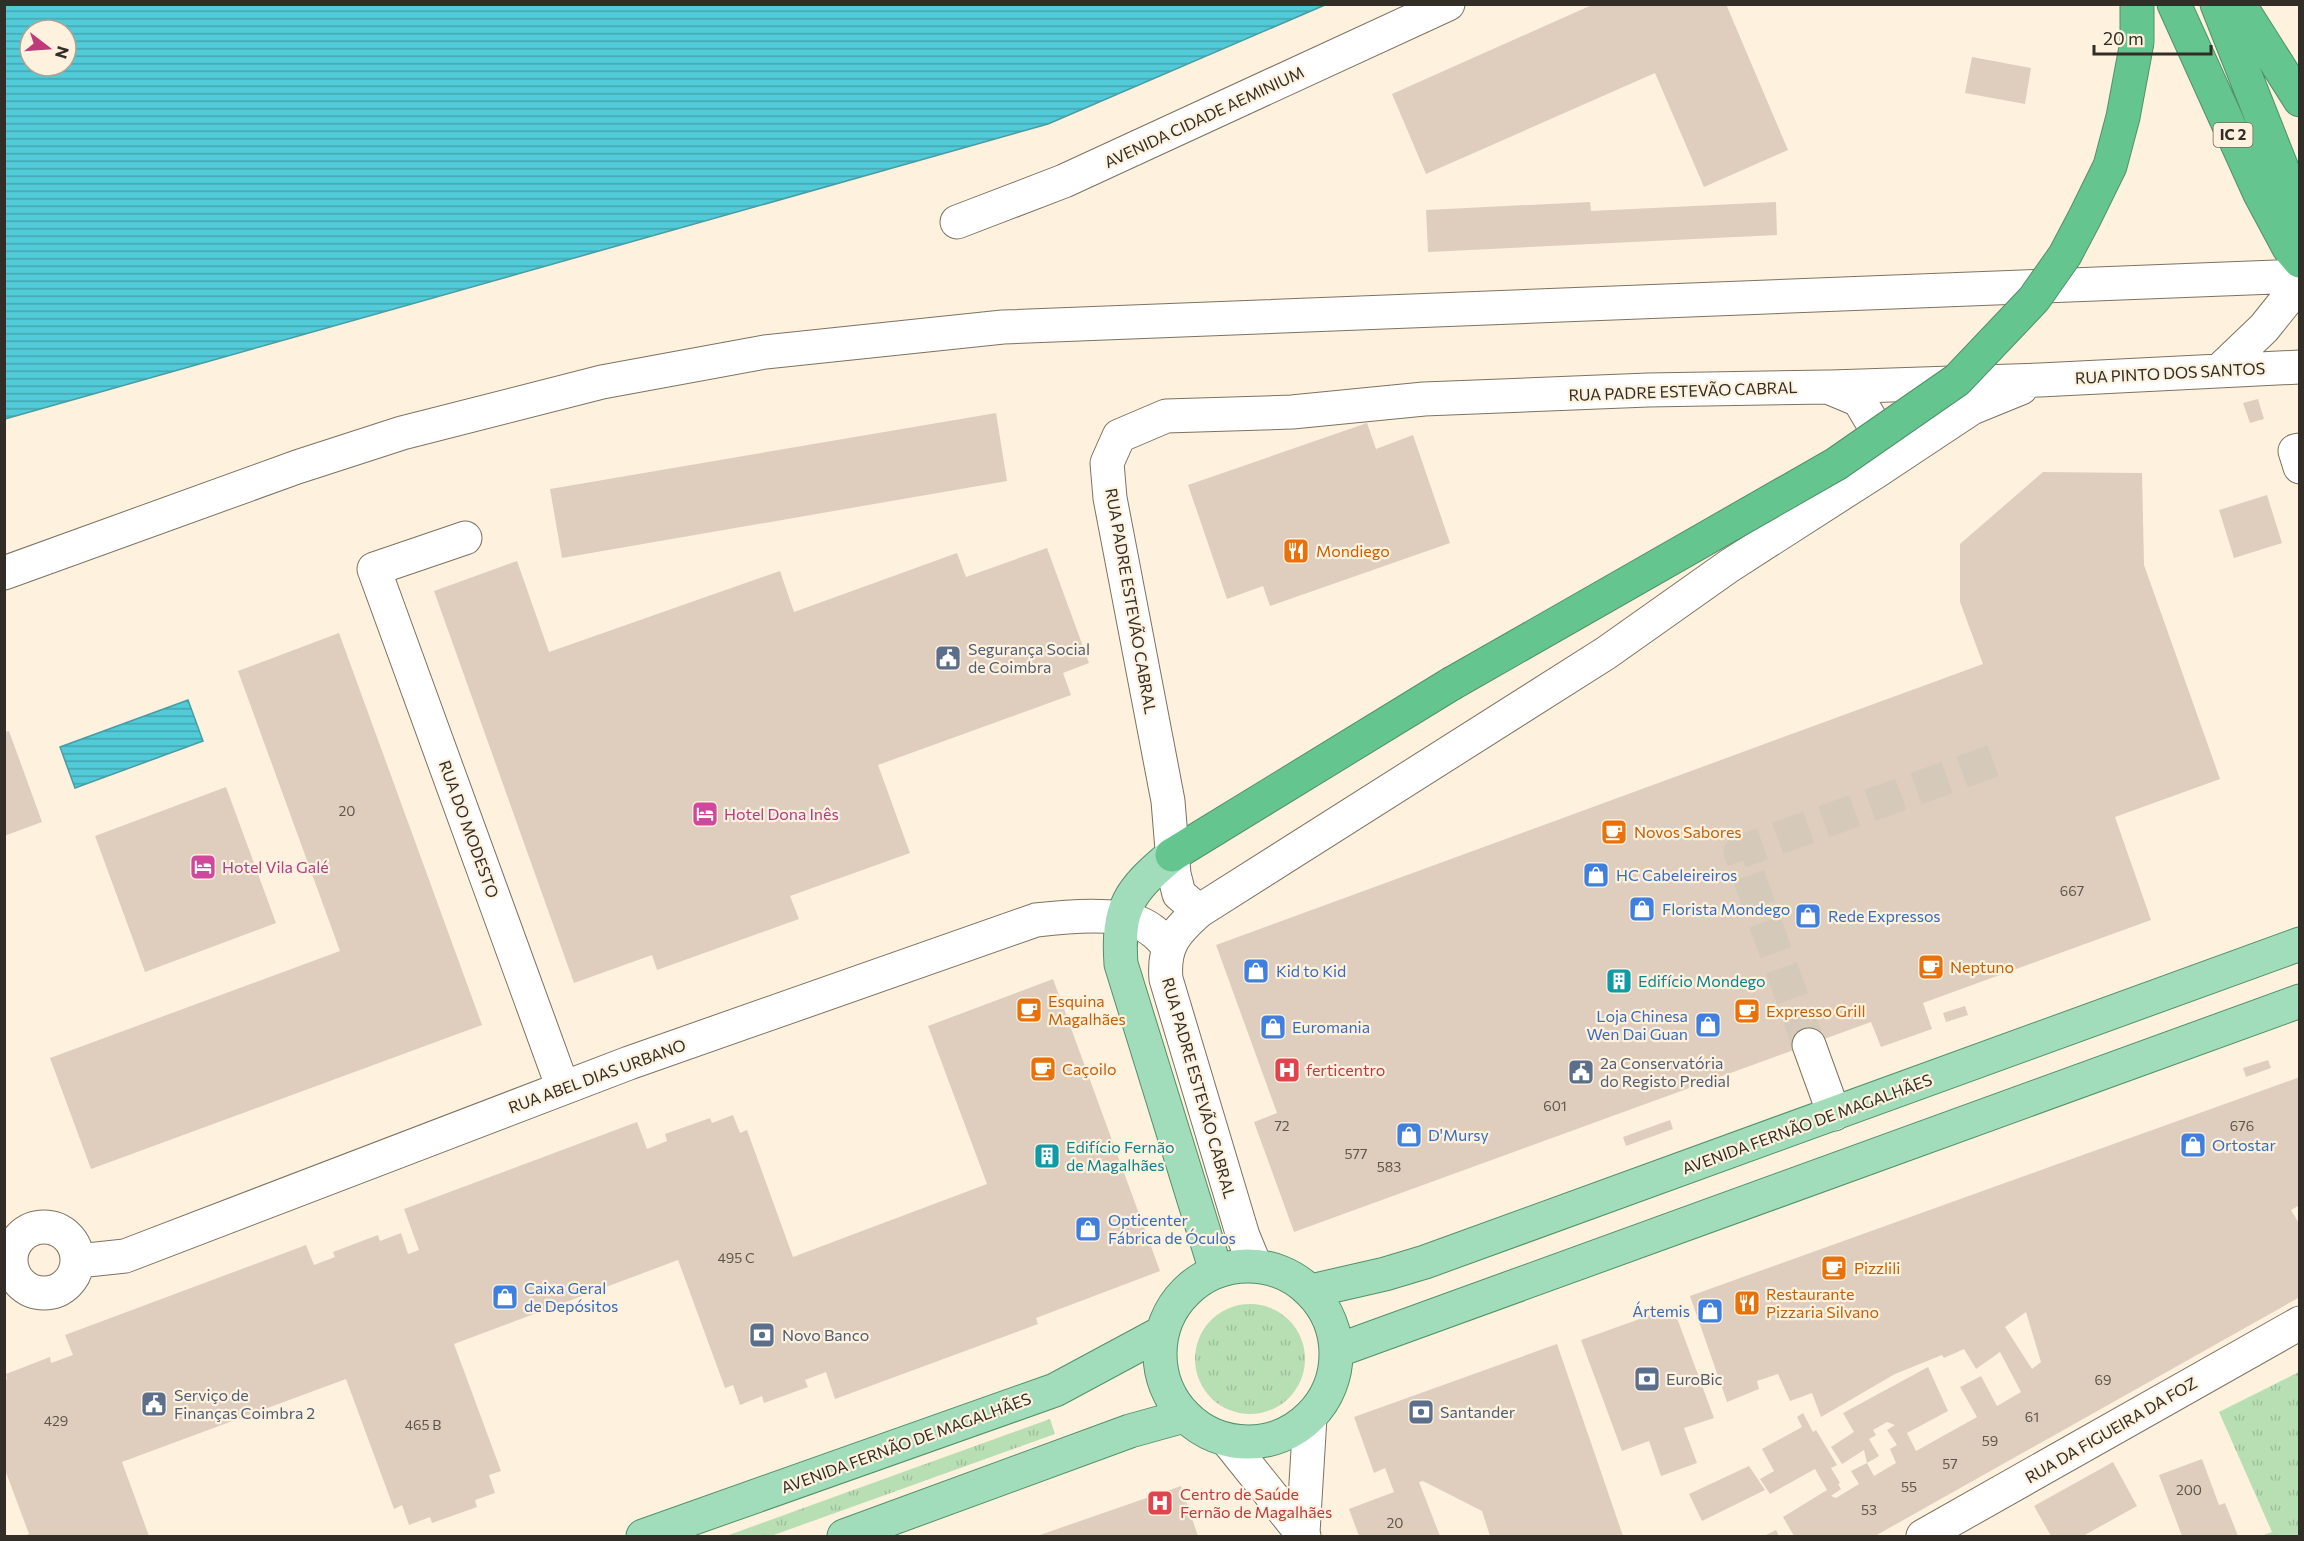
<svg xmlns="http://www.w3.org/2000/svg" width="2304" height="1541" viewBox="0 0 2304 1541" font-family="Commissioner,sans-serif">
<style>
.grass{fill:url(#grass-tufts)}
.water{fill:url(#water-rules);stroke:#489ca3;stroke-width:1.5;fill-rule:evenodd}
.building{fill:#dfcebe;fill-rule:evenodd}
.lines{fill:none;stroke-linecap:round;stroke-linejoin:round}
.minor-tunnel{stroke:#d5cab9;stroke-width:33;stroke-dasharray:33 16;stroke-linecap:butt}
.minor-casing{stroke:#7d7261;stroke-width:35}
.major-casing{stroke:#52906a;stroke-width:35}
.highway-casing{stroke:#52906a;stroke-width:35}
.minor{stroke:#fff;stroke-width:33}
.major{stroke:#a2ddbb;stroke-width:33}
.highway{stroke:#64c68e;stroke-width:33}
.highway-bridge-casing{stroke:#52906a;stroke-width:35;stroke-linecap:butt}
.highway-bridge{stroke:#64c68e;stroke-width:33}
.labels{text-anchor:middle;stroke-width:4.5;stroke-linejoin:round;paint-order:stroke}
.number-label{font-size:14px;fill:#5d554c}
.shield{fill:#fef1de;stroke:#6f685d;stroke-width:1.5}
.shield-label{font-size:15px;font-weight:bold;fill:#322d26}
.street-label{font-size:16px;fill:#322d26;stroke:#fef1de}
.food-label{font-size:16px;fill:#c56008;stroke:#fef1de;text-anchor:start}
.service-label{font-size:16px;fill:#4e5e75;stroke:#fef1de;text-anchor:start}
.hotel-label{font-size:16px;fill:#b23c85;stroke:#fef1de;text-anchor:start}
.shop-label{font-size:16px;fill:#366cbe;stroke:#fef1de;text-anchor:start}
.culture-label{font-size:16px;fill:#0d838f;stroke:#fef1de;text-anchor:start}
.health-label{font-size:16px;fill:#be3a42;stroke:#fef1de;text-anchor:start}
</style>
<defs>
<pattern id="grass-tufts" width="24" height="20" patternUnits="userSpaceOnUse" patternTransform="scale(1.5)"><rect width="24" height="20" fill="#b8deb4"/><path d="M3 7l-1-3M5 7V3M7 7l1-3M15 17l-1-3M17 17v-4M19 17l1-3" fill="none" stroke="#9fbf9b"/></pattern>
<pattern id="water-rules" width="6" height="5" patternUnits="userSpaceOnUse" patternTransform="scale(1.5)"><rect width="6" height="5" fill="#51cbd8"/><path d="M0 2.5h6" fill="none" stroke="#44a5af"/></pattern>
</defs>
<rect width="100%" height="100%" fill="#fef1de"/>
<!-- grass -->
<path class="grass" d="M1195 1359a55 55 0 1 1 110 0a55 55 0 1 1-110 0Z
M2299,1372V1536H2261L2272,1532L2219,1412Z
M1050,1419L1055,1434L771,1536H726Z"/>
<!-- water -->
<path class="water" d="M5,4H1325V5L1048,124L5,419ZM30,30H66V66H30Z
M188,700L203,741L75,788L60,747Z"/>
<!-- building -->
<path class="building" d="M1594,4H1726L1788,150L1704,187L1655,73L1426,174L1392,94Z
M1972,57L2031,68L2025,104L1965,93Z
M1590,202L1591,211L1776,202L1777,235L1428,252L1426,210Z
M2258,399L2264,419L2250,423L2243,403Z
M996,413L1007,481L562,558L550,489Z
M1367,423L1376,449L1413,435L1450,543L1270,606L1263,586L1227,599L1188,485Z
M2043,472L2142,473L2144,565L2220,779L2115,817L2151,920L1923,1003L1932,1029L1881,1047L1871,1022L1294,1232L1254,1122L1277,1113L1216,945L1983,664L1960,602V544Z
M2267,495L2282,543L2234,558L2219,510Z
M1047,548L1089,663L1063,673L1071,695L878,765L910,853L790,896L799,919L657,970L652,955L574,983L434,591L517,561L549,652L780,571L794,612L957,553L966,577Z
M339,633L482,1025L91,1169L50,1058L340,951L238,671Z
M9,731L42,822L4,836V732Z
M226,787L276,923L145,972L95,836Z
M1053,979L1160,1271L1036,1318L1038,1324L835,1399L826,1372L805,1380L808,1387L764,1403L762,1396L740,1405L733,1385L725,1388L678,1260L454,1344L501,1471L489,1475L495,1493L475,1500L477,1507L432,1523L430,1517L409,1525L402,1505L394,1509L346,1379L122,1462L149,1536H24L29,1534L4,1467V1381L7,1379L6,1374L50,1357L51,1363L73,1355L65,1335L306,1245L314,1265L335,1257L333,1252L378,1235L380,1241L401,1233L408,1254L419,1250L404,1209L637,1122L647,1149L667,1141L665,1134L710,1118L712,1123L733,1115L740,1133L747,1130L793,1257L987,1184L928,1026Z
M1965,1006L1968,1015L1946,1022L1943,1013Z
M2268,1060L2271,1068L2246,1077L2243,1068Z
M2300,1077V1205L2291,1210L2300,1225V1297L1875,1536H1794L1783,1517L1827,1490L1815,1469L1770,1494L1760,1479L1774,1471L1762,1449L1802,1427L1797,1417L1803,1413L1813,1432L1816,1430L1837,1465L1831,1468L1840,1483L1838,1484L1841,1489L1831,1496L1836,1498L1859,1484L1851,1471L1867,1463L1864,1450L1842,1464L1831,1447L1854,1432L1843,1413L1928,1367L1948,1411L1907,1433L1916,1451L1977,1417L1960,1387L1981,1376L1997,1406L2021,1392L2000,1352L1976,1369L1964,1349L1944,1358L1942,1355L1895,1374L1821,1417L1812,1393L1790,1401L1778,1374L1757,1381L1759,1389L1727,1402L1690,1296ZM2026,1312L2041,1362L2032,1369L2005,1327ZM1887,1422L1895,1425L1887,1430L1897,1445L1890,1449L1896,1463L1874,1476L1867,1463L1879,1456L1869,1439L1876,1435L1873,1430Z
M1670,1120L1673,1129L1626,1146L1623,1137Z
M1673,1307L1714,1418L1684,1428L1697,1463L1661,1476L1649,1441L1622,1451L1581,1340Z
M1557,1344L1623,1536H1490L1482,1511L1423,1481L1419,1482L1440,1536H1359L1349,1509L1394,1492L1385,1468L1374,1473L1354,1417Z
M2202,1459L2219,1505L2225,1503L2238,1536H2182L2159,1475Z
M2113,1462L2137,1506L2083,1536H2051L2034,1506Z
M1749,1466L1765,1490L1702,1521L1689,1494Z
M1181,1486L1198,1536H1037Z
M1776,1530L1779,1536H1764Z"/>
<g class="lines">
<!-- minor-tunnel -->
<path class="minor-tunnel" d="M1809,1045L1740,852L2001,758"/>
<defs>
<path id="minor" d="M957,222L1064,181L1448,4
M2219,371L2264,328L2300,283
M1831,387L2040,380L2300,367
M2300,450L2295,451L2300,467
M1880,469L1972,408L2021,388
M465,538L374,569L563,1088
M4,573L297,467L402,433L602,382L765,352L1003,327L2300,276
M1199,911L1179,894L1174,874L1168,801L1110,498L1107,463L1119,436L1166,416L1292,412L1424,399L1648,390L1828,387L1859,400L1881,437L1880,469L1729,566L1606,653L1199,911C1175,932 1163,946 1166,979L1243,1236L1255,1265
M1809,1045L1834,1114
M11 1260a33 33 0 1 1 66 0a33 33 0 1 1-66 0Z
M78,1261L125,1256L629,1063L1036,920C1062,917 1115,912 1139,923C1152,928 1160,937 1168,946
M1227,1440L1304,1536
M1303,1533L1310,1417
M1923,1536L2300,1323"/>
<path id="major" d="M1172,855C1129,891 1117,907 1121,964L1216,1271
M1160 1354a88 88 0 1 1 176 0a88 88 0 1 1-176 0Z
M1311,1291L1385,1274L1425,1262L2300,944
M1336,1351L2300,1001
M643,1536L1055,1390L1161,1333
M844,1536L1130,1431L1184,1416"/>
<path id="highway" d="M2174,4L2260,194L2289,248L2300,261
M2217,4L2300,214
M2239,4L2300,100
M2137,42V4
M1172,855L1451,684"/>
</defs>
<!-- minor casing -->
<use href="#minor" class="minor-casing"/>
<!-- major casing -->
<use href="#major" class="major-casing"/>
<!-- highway casing -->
<use href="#highway" class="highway-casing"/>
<!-- minor -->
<use href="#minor" class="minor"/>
<!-- major -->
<use href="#major" class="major"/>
<!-- highway -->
<use href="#highway" class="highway"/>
<defs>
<path id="highway-bridge" d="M1451,684L1836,464L1957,380L2034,299L2065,255L2085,217L2110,166L2123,117L2137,42"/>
</defs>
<!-- highway-bridge casing -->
<use href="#highway-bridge" class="highway-bridge-casing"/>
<!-- highway-bridge -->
<use href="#highway-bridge" class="highway-bridge"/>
</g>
<!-- icons -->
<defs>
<symbol id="restaurant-square" viewBox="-11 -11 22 22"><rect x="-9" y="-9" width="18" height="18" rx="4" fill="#e8710a" stroke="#fef1de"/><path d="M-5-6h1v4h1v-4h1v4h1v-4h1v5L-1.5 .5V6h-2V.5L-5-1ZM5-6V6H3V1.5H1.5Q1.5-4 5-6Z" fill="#fff"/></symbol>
<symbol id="civic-square" viewBox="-11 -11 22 22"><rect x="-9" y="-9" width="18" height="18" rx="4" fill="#5c6f8a" stroke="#fef1de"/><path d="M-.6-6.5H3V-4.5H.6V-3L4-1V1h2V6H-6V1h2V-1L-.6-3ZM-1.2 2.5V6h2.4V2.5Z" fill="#fff"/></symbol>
<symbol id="hotel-square" viewBox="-11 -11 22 22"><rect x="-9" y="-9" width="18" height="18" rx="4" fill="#d1479c" stroke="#fef1de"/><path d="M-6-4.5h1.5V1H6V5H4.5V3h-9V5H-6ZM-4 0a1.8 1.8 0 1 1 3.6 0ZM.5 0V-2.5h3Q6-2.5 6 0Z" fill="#fff"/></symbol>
<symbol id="cafe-square" viewBox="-11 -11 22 22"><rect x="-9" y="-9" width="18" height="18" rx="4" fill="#e8710a" stroke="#fef1de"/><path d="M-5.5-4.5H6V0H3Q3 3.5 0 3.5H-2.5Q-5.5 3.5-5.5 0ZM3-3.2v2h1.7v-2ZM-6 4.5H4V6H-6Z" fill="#fff"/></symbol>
<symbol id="shop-square" viewBox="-11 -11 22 22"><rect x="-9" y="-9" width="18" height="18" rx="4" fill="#3f7fe0" stroke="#fef1de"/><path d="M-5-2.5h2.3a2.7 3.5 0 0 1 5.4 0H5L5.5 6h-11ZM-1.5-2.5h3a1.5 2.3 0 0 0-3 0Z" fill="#fff"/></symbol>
<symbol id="building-square" viewBox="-11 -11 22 22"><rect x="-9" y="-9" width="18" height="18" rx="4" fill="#0f9aa8" stroke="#fef1de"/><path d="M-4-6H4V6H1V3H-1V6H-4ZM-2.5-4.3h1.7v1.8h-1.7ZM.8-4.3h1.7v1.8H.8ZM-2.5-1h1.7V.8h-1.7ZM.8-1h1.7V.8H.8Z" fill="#fff"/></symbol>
<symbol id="hospital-square" viewBox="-11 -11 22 22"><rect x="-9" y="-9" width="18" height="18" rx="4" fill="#e0444e" stroke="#fef1de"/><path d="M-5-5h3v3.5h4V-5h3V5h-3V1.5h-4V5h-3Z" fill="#fff"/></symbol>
<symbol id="bank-square" viewBox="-11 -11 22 22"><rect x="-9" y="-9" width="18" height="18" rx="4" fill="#5c6f8a" stroke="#fef1de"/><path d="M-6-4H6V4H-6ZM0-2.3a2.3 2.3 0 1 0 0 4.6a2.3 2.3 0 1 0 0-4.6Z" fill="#fff"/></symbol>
</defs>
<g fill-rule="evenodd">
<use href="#restaurant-square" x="1281" y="536" width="30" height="30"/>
<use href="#civic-square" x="933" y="643" width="30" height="30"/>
<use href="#hotel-square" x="690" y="799" width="30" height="30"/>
<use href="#cafe-square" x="1599" y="817" width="30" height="30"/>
<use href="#hotel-square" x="188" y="852" width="30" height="30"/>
<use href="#shop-square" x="1581" y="860" width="30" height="30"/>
<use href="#shop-square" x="1627" y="894" width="30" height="30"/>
<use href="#shop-square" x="1793" y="901" width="30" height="30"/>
<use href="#cafe-square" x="1916" y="952" width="30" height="30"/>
<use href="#shop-square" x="1241" y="956" width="30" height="30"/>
<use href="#building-square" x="1604" y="966" width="30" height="30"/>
<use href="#cafe-square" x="1014" y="995" width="30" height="30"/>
<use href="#cafe-square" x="1732" y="996" width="30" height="30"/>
<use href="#shop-square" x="1693" y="1010" width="30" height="30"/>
<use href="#shop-square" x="1258" y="1012" width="30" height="30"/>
<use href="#cafe-square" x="1028" y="1054" width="30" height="30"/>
<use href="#hospital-square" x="1272" y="1055" width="30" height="30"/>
<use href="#civic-square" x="1566" y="1057" width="30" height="30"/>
<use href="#shop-square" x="1394" y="1120" width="30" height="30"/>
<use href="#shop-square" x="2178" y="1130" width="30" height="30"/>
<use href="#building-square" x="1032" y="1141" width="30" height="30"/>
<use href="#shop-square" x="1073" y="1214" width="30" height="30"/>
<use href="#cafe-square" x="1819" y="1253" width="30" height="30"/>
<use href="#shop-square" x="490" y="1282" width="30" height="30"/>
<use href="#restaurant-square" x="1732" y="1288" width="30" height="30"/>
<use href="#shop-square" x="1695" y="1296" width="30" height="30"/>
<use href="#bank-square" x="747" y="1320" width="30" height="30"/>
<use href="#bank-square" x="1632" y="1364" width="30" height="30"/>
<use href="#civic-square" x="139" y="1389" width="30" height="30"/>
<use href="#bank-square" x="1406" y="1397" width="30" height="30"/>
<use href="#hospital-square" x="1145" y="1488" width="30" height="30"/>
</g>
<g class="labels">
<!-- number labels -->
<g class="number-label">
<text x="347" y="816">20</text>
<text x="2072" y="896">667</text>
<text x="1555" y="1111">601</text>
<text x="1282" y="1131">72</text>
<text x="2242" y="1131">676</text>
<text x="1356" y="1159">577</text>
<text x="1389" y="1172">583</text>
<text x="736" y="1263">495 C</text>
<text x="2103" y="1385">69</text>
<text x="2032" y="1422">61</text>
<text x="56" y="1426">429</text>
<text x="423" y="1430">465 B</text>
<text x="1990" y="1446">59</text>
<text x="1950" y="1469">57</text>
<text x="1909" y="1492">55</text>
<text x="2189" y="1495">200</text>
<text x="1869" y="1515">53</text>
<text x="1395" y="1528">20</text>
</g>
<!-- shield labels -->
<rect class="shield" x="2213.5" y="123" width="39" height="24" rx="4.5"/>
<g class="shield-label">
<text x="2233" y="140">IC 2</text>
</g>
<!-- street labels -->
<g class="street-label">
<text transform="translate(1204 117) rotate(-25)" y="6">AVENIDA CIDADE AEMINIUM</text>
<text transform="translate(2170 373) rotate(-3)" y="6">RUA PINTO DOS SANTOS</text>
<text transform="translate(1683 391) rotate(-2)" y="6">RUA PADRE ESTEVÃO CABRAL</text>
<text transform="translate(1131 601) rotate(80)" y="6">RUA PADRE ESTEVÃO CABRAL</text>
<text transform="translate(469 829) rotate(70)" y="6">RUA DO MODESTO</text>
<text transform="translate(597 1076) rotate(-20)" y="6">RUA ABEL DIAS URBANO</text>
<text transform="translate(1199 1088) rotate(74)" y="6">RUA PADRE ESTEVÃO CABRAL</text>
<text transform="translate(1807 1124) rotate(-20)" y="6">AVENIDA FERNÃO DE MAGALHÃES</text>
<text transform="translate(2111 1430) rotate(-30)" y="6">RUA DA FIGUEIRA DA FOZ</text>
<text transform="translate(906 1443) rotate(-20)" y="6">AVENIDA FERNÃO DE MAGALHÃES</text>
</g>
<!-- food labels -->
<g class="food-label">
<text x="1316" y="557">Mondiego</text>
<text x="1634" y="838">Novos Sabores</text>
<text x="1950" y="973">Neptuno</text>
<text x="1048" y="1007">Esquina<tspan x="1048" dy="18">Magalhães</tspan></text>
<text x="1766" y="1017">Expresso Grill</text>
<text x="1062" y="1075">Caçoilo</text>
<text x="1854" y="1274">Pizzlili</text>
<text x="1766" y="1300">Restaurante<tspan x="1766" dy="18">Pizzaria Silvano</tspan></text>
</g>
<!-- service labels -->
<g class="service-label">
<text x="968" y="655">Segurança Social<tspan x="968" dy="18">de Coimbra</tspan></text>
<text x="1600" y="1069">2a Conservatória<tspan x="1600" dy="18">do Registo Predial</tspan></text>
<text x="782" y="1341">Novo Banco</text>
<text x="1666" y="1385">EuroBic</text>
<text x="174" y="1401">Serviço de<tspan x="174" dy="18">Finanças Coimbra 2</tspan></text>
<text x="1440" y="1418">Santander</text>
</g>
<!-- hotel labels -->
<g class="hotel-label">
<text x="724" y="820">Hotel Dona Inês</text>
<text x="222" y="873">Hotel Vila Galé</text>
</g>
<!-- shop labels -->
<g class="shop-label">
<text x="1616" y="881">HC Cabeleireiros</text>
<text x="1662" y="915">Florista Mondego</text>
<text x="1828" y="922">Rede Expressos</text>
<text x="1276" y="977">Kid to Kid</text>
<text x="1688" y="1022" text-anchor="end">Loja Chinesa<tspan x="1688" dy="18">Wen Dai Guan</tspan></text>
<text x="1292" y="1033">Euromania</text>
<text x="1428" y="1141">D'Mursy</text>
<text x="2212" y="1151">Ortostar</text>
<text x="1108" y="1226">Opticenter<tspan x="1108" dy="18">Fábrica de Óculos</tspan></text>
<text x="524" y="1294">Caixa Geral<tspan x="524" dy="18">de Depósitos</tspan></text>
<text x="1690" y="1317" text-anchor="end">Ártemis</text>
</g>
<!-- culture labels -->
<g class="culture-label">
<text x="1638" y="987">Edifício Mondego</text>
<text x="1066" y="1153">Edifício Fernão<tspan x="1066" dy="18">de Magalhães</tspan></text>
</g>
<!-- health labels -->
<g class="health-label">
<text x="1306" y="1076">ferticentro</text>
<text x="1180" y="1500">Centro de Saúde<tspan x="1180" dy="18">Fernão de Magalhães</tspan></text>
</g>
</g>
<!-- border -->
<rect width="2304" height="1541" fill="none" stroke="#322d26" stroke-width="12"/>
<!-- north arrow -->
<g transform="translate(48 48) rotate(107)"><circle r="28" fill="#fef1de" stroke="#aca394" stroke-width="1.5"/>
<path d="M0-4.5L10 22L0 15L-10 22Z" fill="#c13978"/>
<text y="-9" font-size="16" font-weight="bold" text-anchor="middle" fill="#322d26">N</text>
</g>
<!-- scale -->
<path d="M2094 45v9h117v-9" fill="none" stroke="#322d26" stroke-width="3"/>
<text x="2103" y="45" font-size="18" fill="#322d26" stroke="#fef1de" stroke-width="4.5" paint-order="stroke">20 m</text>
</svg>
